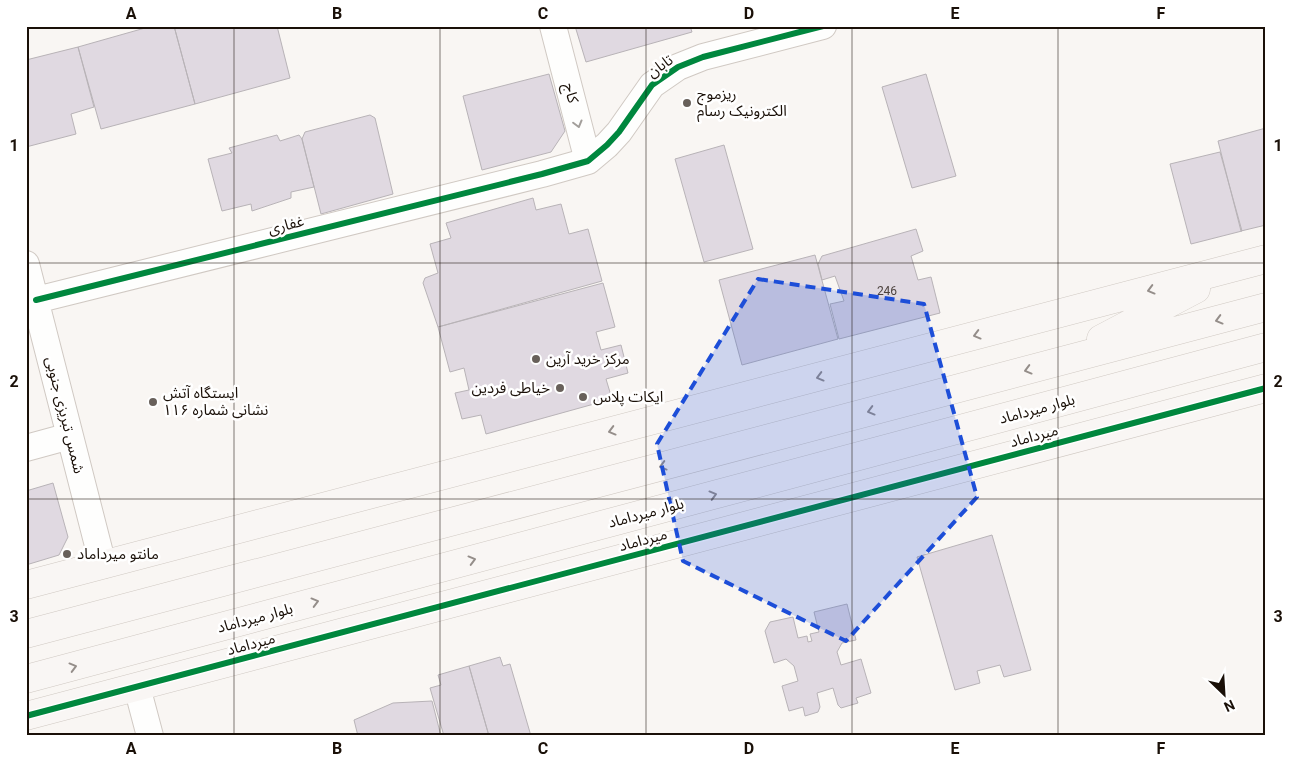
<svg xmlns="http://www.w3.org/2000/svg" width="1292" height="762" viewBox="0 0 1292 762" font-family="Roboto,'Noto Sans Arabic',sans-serif">
<style>
.building{fill:#e0d9e1;stroke:#b8b3b7}
.lines{fill:none;stroke-linecap:round;stroke-linejoin:round}
.street-casing{stroke:#d0c9c3;stroke-width:28}
.secondary-casing{stroke:#d0c9c3;stroke-width:29}
.street{stroke:#fefefd;stroke-width:26}
.secondary{stroke:#f9f6f4;stroke-width:28}
.cycleway-casing{stroke:#fff;stroke-width:9}
.cycleway{stroke:#00873e;stroke-width:6}
.oneway{stroke:#a39f9b}
.oneway2{stroke:#958e8a}
.marked{fill:#1d4ed8;fill-opacity:0.2;stroke:#1d4ed8;stroke-width:4;stroke-dasharray:10 6;stroke-linejoin:round}
.grid{fill:none;stroke:#1a1008;stroke-width:1;stroke-opacity:0.55}
.poi-dot{fill:#68605a;stroke:#fff;stroke-width:2}
.labels{text-anchor:middle;stroke-width:5;stroke-linejoin:round;paint-order:stroke}
.number-label{font-size:12px;fill:#4c423e}
.street-label{font-size:15px;fill:#1a1008;stroke:#fff}
.poi-label{font-size:15px;fill:#1a1008;stroke:#fff;text-anchor:start}
.neatline{fill:none;stroke:#1a1008;stroke-width:2}
.grid-label{font-size:16px;text-anchor:middle;font-weight:bold;fill:#1a1008}
</style>
<rect width="100%" height="100%" fill="#f9f6f3"/>
<!-- building -->
<path class="building" d="M152,26H174L195,104L101,129L78,47Z
M174,26H277L290,78L195,104Z
M575,26H690L692,32L586,62Z
M78,47L94,107L71,114L76,134L26,147V60Z
M549,74L565,131L551,152L482,170L463,96Z
M926,74L956,176L912,188L882,87Z
M370,115L375,118L393,194L321,214L302,139L305,132Z
M1266,128V225L1241,231L1218,141Z
M277,135L280,141L299,135L302,139L314,187L291,192V198L252,211L251,204L222,211L208,159L232,153L229,148Z
M724,145L753,249L704,262L675,159Z
M1220,152L1242,231L1191,244L1170,164Z
M533,198L536,210L561,204L569,234L588,229L602,281L438,327L423,283L425,278L438,273L430,244L451,238L446,223Z
M916,229L923,251L911,256L918,280L931,277L940,313L839,339L830,304L844,301L835,276L822,280L818,264L822,256Z
M815,255L838,339L742,365L719,280Z
M603,283L615,327L596,332L601,350L621,345L628,373L606,379L612,399L486,434L481,415L462,419L455,393L469,390L464,368L450,372L438,327Z
M53,483L68,537L59,555L26,565V491Z
M992,535L1031,670L1004,677L1000,665L977,671L980,683L955,690L917,557Z
M847,604L856,640L842,643L837,652L841,665L861,659L871,693L856,698L858,703L841,708L838,705L833,688L817,693L820,707L818,712L805,716L803,707L789,711L782,686L798,681L794,666L786,659L774,663L765,631L770,622L793,617L798,638L807,636L808,642L812,641L810,634L819,632L814,612Z
M500,657L503,666L510,664L531,736H489L469,666Z
M469,666L489,736H444L430,688L441,685L438,675Z
M432,701L441,736H358L354,720L393,703Z"/>
<g class="lines">
<defs>
<path id="street" d="M553,26L588,161
M26,264L103,565
M36,300L542,174L588,161L607,145L619,132L652,85L678,67L703,57L823,26
M26,448L70,436
M137,687L150,736"/>
<path id="secondary" d="M1101,339L1196,289
M26,585L1266,259
M26,634L1266,307
M26,679L1266,347
M26,716L1266,388"/>
</defs>
<!-- street casing -->
<use href="#street" class="street-casing"/>
<!-- secondary casing -->
<use href="#secondary" class="secondary-casing"/>
<!-- street -->
<use href="#street" class="street"/>
<!-- secondary -->
<use href="#secondary" class="secondary"/>
<defs>
<path id="cycleway" d="M36,300L542,174L588,161L607,145L619,132L652,85L678,67L703,57L823,26
M26,716L1266,388"/>
</defs>
<!-- cycleway casing -->
<use href="#cycleway" class="cycleway-casing"/>
<!-- cycleway -->
<use href="#cycleway" class="cycleway"/>
</g>
<!-- one-way arrows -->
<defs><path id="oneway-chevron" d="M-2-3.5L2.5 0L-2 3.5" fill="none" stroke-width="1.6" stroke-linecap="round" stroke-linejoin="round" transform="scale(1.25)"/></defs>
<use class="oneway" href="#oneway-chevron" transform="translate(578 124) rotate(75)"/>
<g class="oneway2">
<use href="#oneway-chevron" transform="translate(1151 290) rotate(165)"/>
<use href="#oneway-chevron" transform="translate(1219 320) rotate(165)"/>
<use href="#oneway-chevron" transform="translate(977 335) rotate(165)"/>
<use href="#oneway-chevron" transform="translate(1028 370) rotate(165)"/>
<use href="#oneway-chevron" transform="translate(820 377) rotate(165)"/>
<use href="#oneway-chevron" transform="translate(871 411) rotate(165)"/>
<use href="#oneway-chevron" transform="translate(612 431) rotate(165)"/>
<use href="#oneway-chevron" transform="translate(663 466) rotate(165)"/>
<use href="#oneway-chevron" transform="translate(713 495) rotate(-15)"/>
<use href="#oneway-chevron" transform="translate(472 560) rotate(-15)"/>
<use href="#oneway-chevron" transform="translate(315 602) rotate(-15)"/>
<use href="#oneway-chevron" transform="translate(73 667) rotate(-15)"/>
</g>
<!-- marked area -->
<path class="marked" d="M758,279L924,304L977,497L846,641L683,561L657,444Z"/>
<!-- grid -->
<path class="grid" d="M234,26V736M440,26V736M646,26V736M852,26V736M1058,26V736M26,263H1266M26,499H1266"/>
<!-- markers -->
<g class="poi-dot">
<circle cx="687" cy="103" r="5"/>
<circle cx="536" cy="359" r="5"/>
<circle cx="560" cy="388" r="5"/>
<circle cx="583" cy="397" r="5"/>
<circle cx="153" cy="402" r="5"/>
<circle cx="67" cy="554" r="5"/>
</g>
<g class="labels">
<!-- number labels -->
<g class="number-label">
<text x="887" y="295">246</text>
</g>
<!-- street labels -->
<g class="street-label">
<text transform="translate(660 66) rotate(-35)" y="5">تابان</text>
<text transform="translate(571 93) rotate(75)" y="5">کاج</text>
<text transform="translate(286 225) rotate(-14)" y="5">غفارى</text>
<text transform="translate(1037 409) rotate(-15)" y="5">بلوار میرداماد</text>
<text transform="translate(65 415) rotate(76)" y="5">شمس تبریزی جنوبی</text>
<text transform="translate(1034 436) rotate(-15)" y="5">میرداماد</text>
<text transform="translate(646 513) rotate(-15)" y="5">بلوار میرداماد</text>
<text transform="translate(643 540) rotate(-15)" y="5">میرداماد</text>
<text transform="translate(255 618) rotate(-15)" y="5">بلوار میرداماد</text>
<text transform="translate(251 644) rotate(-15)" y="5">میرداماد</text>
</g>
<!-- poi labels -->
<g class="poi-label">
<text x="697" y="99">ریزموج<tspan x="697" dy="17">الکترونیک رسام</tspan></text>
<text x="546" y="364">مرکز خرید آرین</text>
<text x="550" y="393" text-anchor="end">خیاطی فردین</text>
<text x="163" y="398">ایستگاه آتش<tspan x="163" dy="17">نشانی شماره ۱۱۶</tspan></text>
<text x="593" y="402">ایکات پلاس</text>
<text x="77" y="559">مانتو میرداماد</text>
</g>
</g>
<!-- border -->
<rect width="1292" height="762" fill="none" stroke="#ffffff" stroke-width="55"/>
<!-- north arrow -->
<g transform="translate(1224 694) rotate(155)" stroke="#ffffff" stroke-width="4" paint-order="stroke">
<path d="M0-4L9 19L0 12L-9 19Z" fill="#1a1008"/>
<text y="-8" font-size="14" font-weight="bold" text-anchor="middle" fill="#1a1008">N</text>
</g>
<rect x="28" y="28" width="1236" height="706" class="neatline"/>
<g class="grid-label">
<text x="131" y="19">A</text>
<text x="337" y="19">B</text>
<text x="543" y="19">C</text>
<text x="749" y="19">D</text>
<text x="955" y="19">E</text>
<text x="1161" y="19">F</text>
<text x="14" y="151">1</text>
<text x="1278" y="151">1</text>
<text x="14" y="387">2</text>
<text x="1278" y="387">2</text>
<text x="14" y="622">3</text>
<text x="1278" y="622">3</text>
<text x="131" y="754">A</text>
<text x="337" y="754">B</text>
<text x="543" y="754">C</text>
<text x="749" y="754">D</text>
<text x="955" y="754">E</text>
<text x="1161" y="754">F</text>
</g>
</svg>
